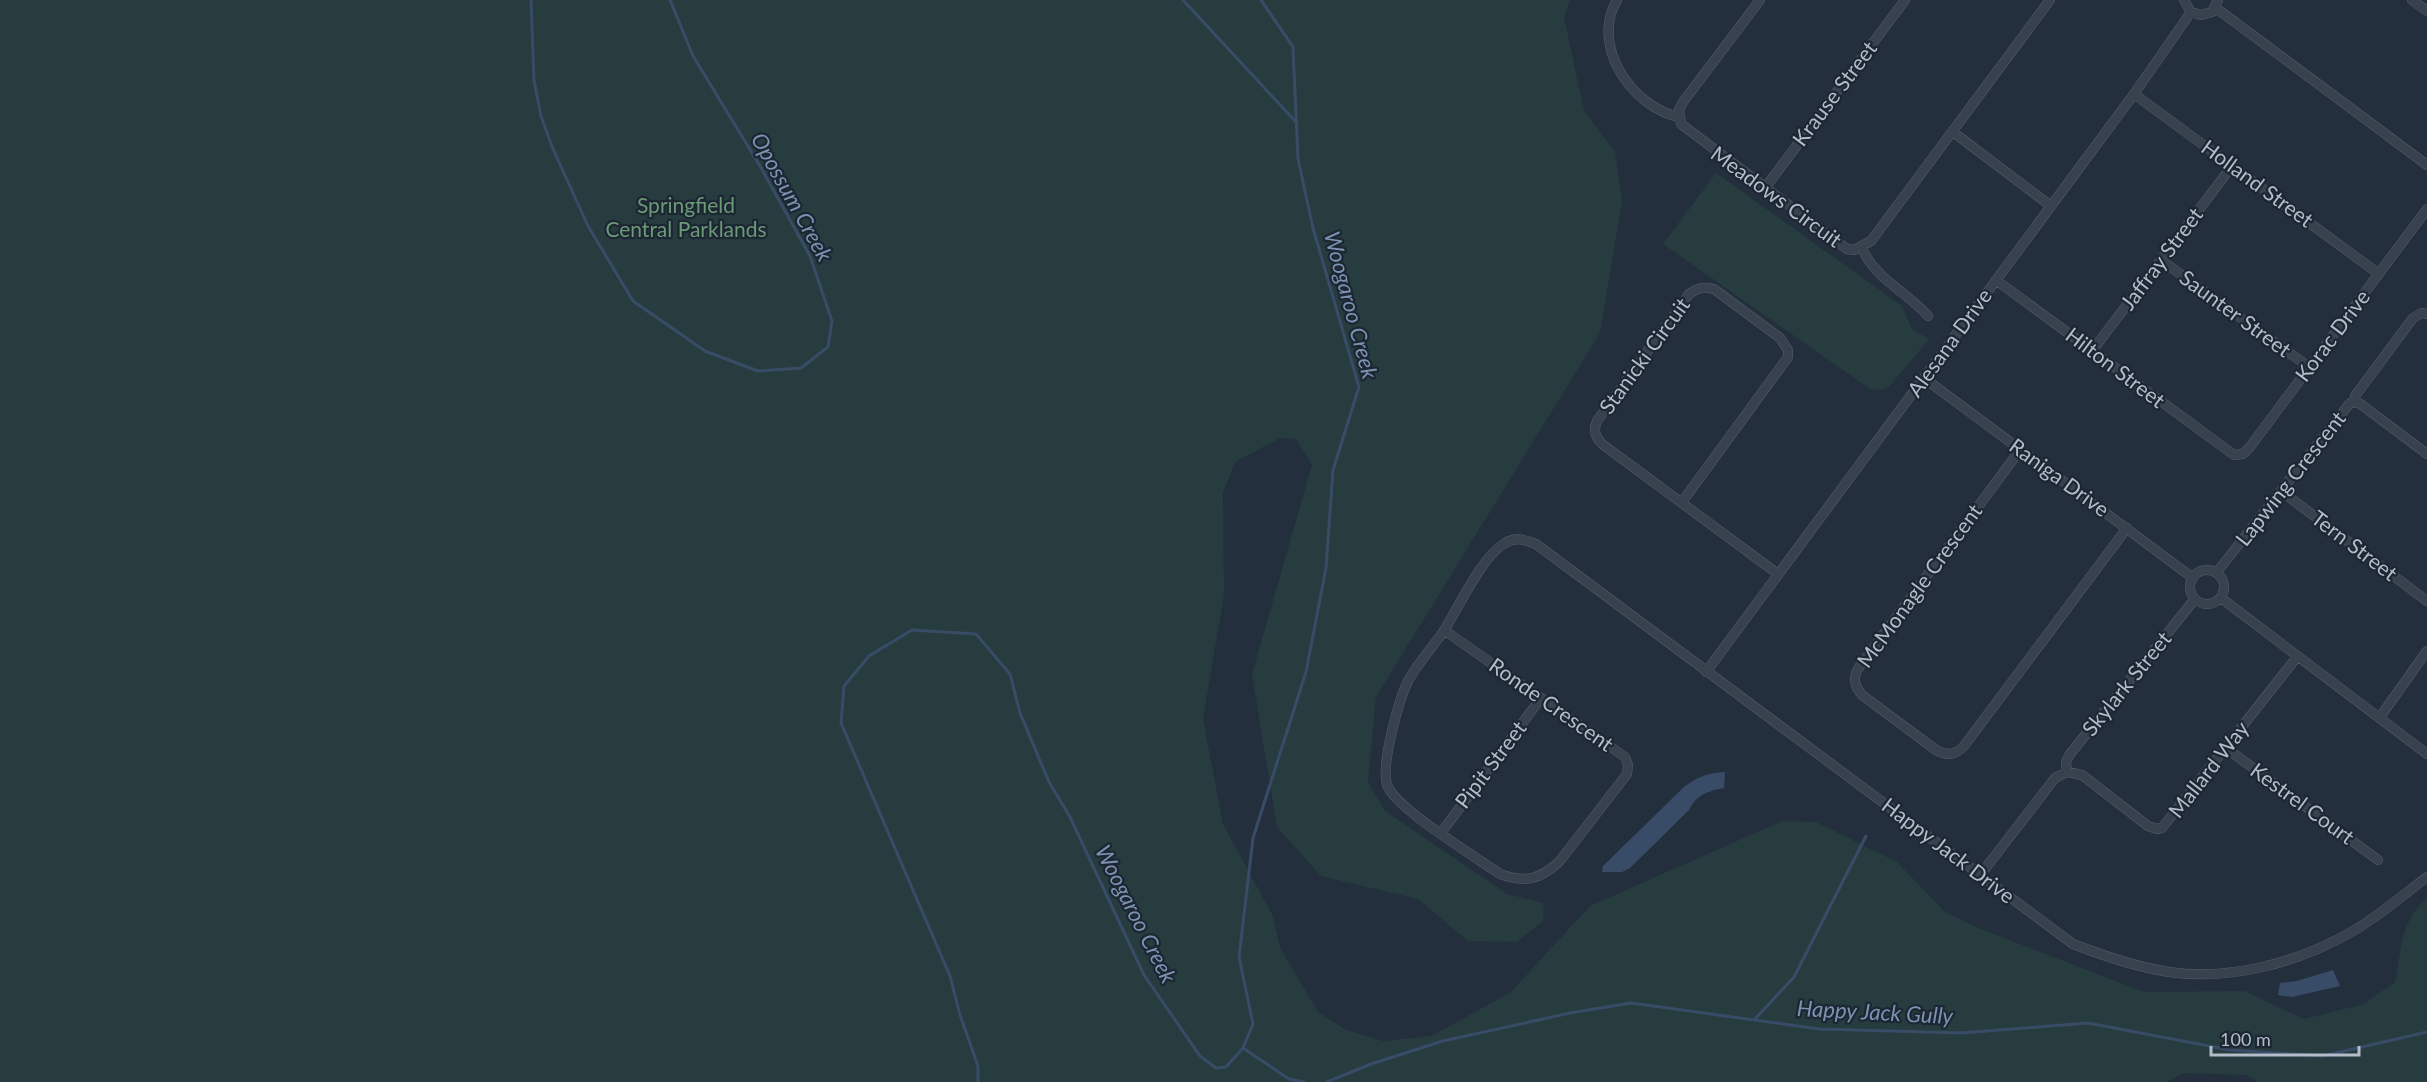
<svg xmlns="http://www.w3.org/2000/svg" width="2427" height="1082" viewBox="0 0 2427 1082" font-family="Lato,sans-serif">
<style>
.green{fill:#263c3f}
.water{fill:#394c67}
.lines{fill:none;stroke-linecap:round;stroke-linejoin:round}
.stream{stroke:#394c67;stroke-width:3}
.minor-casing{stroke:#565f6c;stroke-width:10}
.minor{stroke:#38414e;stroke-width:9}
.labels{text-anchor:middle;stroke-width:4.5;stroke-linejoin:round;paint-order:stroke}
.street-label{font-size:21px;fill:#b4bcc9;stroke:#1d2633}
.park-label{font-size:21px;fill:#6b9a76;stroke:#1d2633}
.water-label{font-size:22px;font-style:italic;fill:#7c92b1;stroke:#1d2633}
</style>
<rect width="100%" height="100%" fill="#242f3e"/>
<!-- green -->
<path class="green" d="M0,0H1570L1564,17L1584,110L1615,152L1622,201L1600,333L1376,697L1368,782L1385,811L1507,894L1544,903L1543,921L1517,942L1468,941L1418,899L1321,876L1277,827L1252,674L1312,465L1296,439L1280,438L1235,462L1223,493L1224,595L1203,719L1223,824L1273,916L1280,948L1318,1012L1346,1030L1383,1041L1431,1036L1510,993L1590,906L1782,821L1816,822L1897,862L1945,912L1976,927L2144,992L2244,991L2304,1019L2364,1004L2395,982C2401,953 2401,917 2427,899V1082H2258L2246,1075L2183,1073L2167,1082H0Z
M1716,173L1902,306L1912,329L1929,339L1889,387L1880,390L1870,389L1663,244Z"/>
<!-- water -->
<path class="water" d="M1725,772L1724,788C1708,791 1696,795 1689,810L1630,868L1622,872H1602L1603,866L1684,787C1697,777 1708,773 1725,772Z
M2333,970L2340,986L2292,997L2278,995L2280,983L2297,981Z"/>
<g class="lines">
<!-- stream -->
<path class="stream" d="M531,0L534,80L541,116L553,149L588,226L633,301L705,351L758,371L801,368L828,347L832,321L810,256L760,166L693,56L670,0
M1183,0L1296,122
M1755,1019L1794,977L1866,836
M1243,1048L1289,1079L1304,1082
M978,1082V1066L960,1015L950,976L841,723L844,686L869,656L912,630L976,634L1010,674L1020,713L1049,782L1070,817L1144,975L1200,1056L1216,1068L1226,1067L1243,1048L1253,1024L1239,957L1253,838L1306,672L1326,568L1333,470L1359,387L1313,228L1298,159L1293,47L1261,0
M1327,1082L1371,1064L1443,1041L1570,1013L1631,1003L1820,1029L1962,1033L2088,1023L2230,1050L2323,1056L2427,1032"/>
<defs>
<path id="minor" d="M1617,0C1590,46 1632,107 1679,117
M1760,0L1683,102L1679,110L1681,124L1847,249L1854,250L1871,241L2050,0
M2184,0L2191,12L2201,15L2212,12L2218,0
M2412,0L2427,11
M2216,8L2427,165
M2134,94L2379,274
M1953,132L2051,206
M1765,188L1905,0
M1862,248C1874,278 1907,292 1928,316
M2161,260L2309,367
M1996,280L2234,455L2243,454L2250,447L2427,209
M2092,351L2232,166
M1924,378L2193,578
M2355,401V396L2413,318L2422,313L2427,314
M2020,450L1860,666C1852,677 1854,685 1862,695L1936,750C1947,756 1956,755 1964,746L2127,528
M2281,491L2427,601
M1682,502L1788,357V350L1780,338L1714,289C1703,286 1698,288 1689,294L1597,421C1593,430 1595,437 1602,444L1778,574
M2190 587a17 17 0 1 1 34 0a17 17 0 1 1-34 0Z
M2217,572L2350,403H2359L2427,454
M2221,598L2427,754
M1444,630L1625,757L1628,765L1627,774L1559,862C1539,880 1525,883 1500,874C1474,856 1400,811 1388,787C1379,769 1399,700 1408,681C1417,664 1432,648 1443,632C1458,609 1481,557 1505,543C1516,536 1525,540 1536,544L2073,944C2104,956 2136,967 2169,972C2231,981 2300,962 2353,931C2379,916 2403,895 2427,877
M1706,672L2134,94L2191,12
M2380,717L2427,651
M2226,748L2378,860
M2067,772L2066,762L2070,754L2195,599
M1441,833L1541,698
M1981,874L2055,778L2067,772L2082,775L2148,826L2157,829L2162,828L2297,657"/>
</defs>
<!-- minor casing -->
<use href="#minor" class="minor-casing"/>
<!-- minor -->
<use href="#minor" class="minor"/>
</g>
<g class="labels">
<!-- street labels -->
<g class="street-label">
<text transform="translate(1835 94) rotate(-53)" y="7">Krause Street</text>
<text transform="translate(2257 184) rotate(36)" y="7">Holland Street</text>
<text transform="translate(1776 197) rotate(36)" y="7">Meadows Circuit</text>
<text transform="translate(2162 259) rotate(-53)" y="7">Jaffray Street</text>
<text transform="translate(2235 314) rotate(36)" y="7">Saunter Street</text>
<text transform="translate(2333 336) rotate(-53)" y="7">Korac Drive</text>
<text transform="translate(1950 343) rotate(-54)" y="7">Alesana Drive</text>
<text transform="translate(1645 356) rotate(-54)" y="7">Stanicki Circuit</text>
<text transform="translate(2115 368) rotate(37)" y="7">Hilton Street</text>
<text transform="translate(2059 478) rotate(36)" y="7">Raniga Drive</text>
<text transform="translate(2291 479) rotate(-52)" y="7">Lapwing Crescent</text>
<text transform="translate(2354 546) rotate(37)" y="7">Tern Street</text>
<text transform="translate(1920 586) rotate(-54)" y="7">McMonagle Crescent</text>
<text transform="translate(2127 684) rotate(-51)" y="7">Skylark Street</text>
<text transform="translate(1551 705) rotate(35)" y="7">Ronde Crescent</text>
<text transform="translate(1491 765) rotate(-53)" y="7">Pipit Street</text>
<text transform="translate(2209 770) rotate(-52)" y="7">Mallard Way</text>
<text transform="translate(2302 804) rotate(36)" y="7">Kestrel Court</text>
<text transform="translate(1948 851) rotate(37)" y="7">Happy Jack Drive</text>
</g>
<!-- park labels -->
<g class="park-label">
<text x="686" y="213">Springfield<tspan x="686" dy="24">Central Parklands</tspan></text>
</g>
<!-- water labels -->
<g class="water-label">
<text transform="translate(792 197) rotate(61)" y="8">Opossum Creek</text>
<text transform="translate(1351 305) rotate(75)" y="8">Woogaroo Creek</text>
<text transform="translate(1136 914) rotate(63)" y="8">Woogaroo Creek</text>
<text transform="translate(1875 1012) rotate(3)" y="8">Happy Jack Gully</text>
</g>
</g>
<!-- scale -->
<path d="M2211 1046v9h148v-9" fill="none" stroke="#b4bcc9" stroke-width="3"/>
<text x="2220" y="1046" font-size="18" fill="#b4bcc9" stroke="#1d2633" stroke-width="4.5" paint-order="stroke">100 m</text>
</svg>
